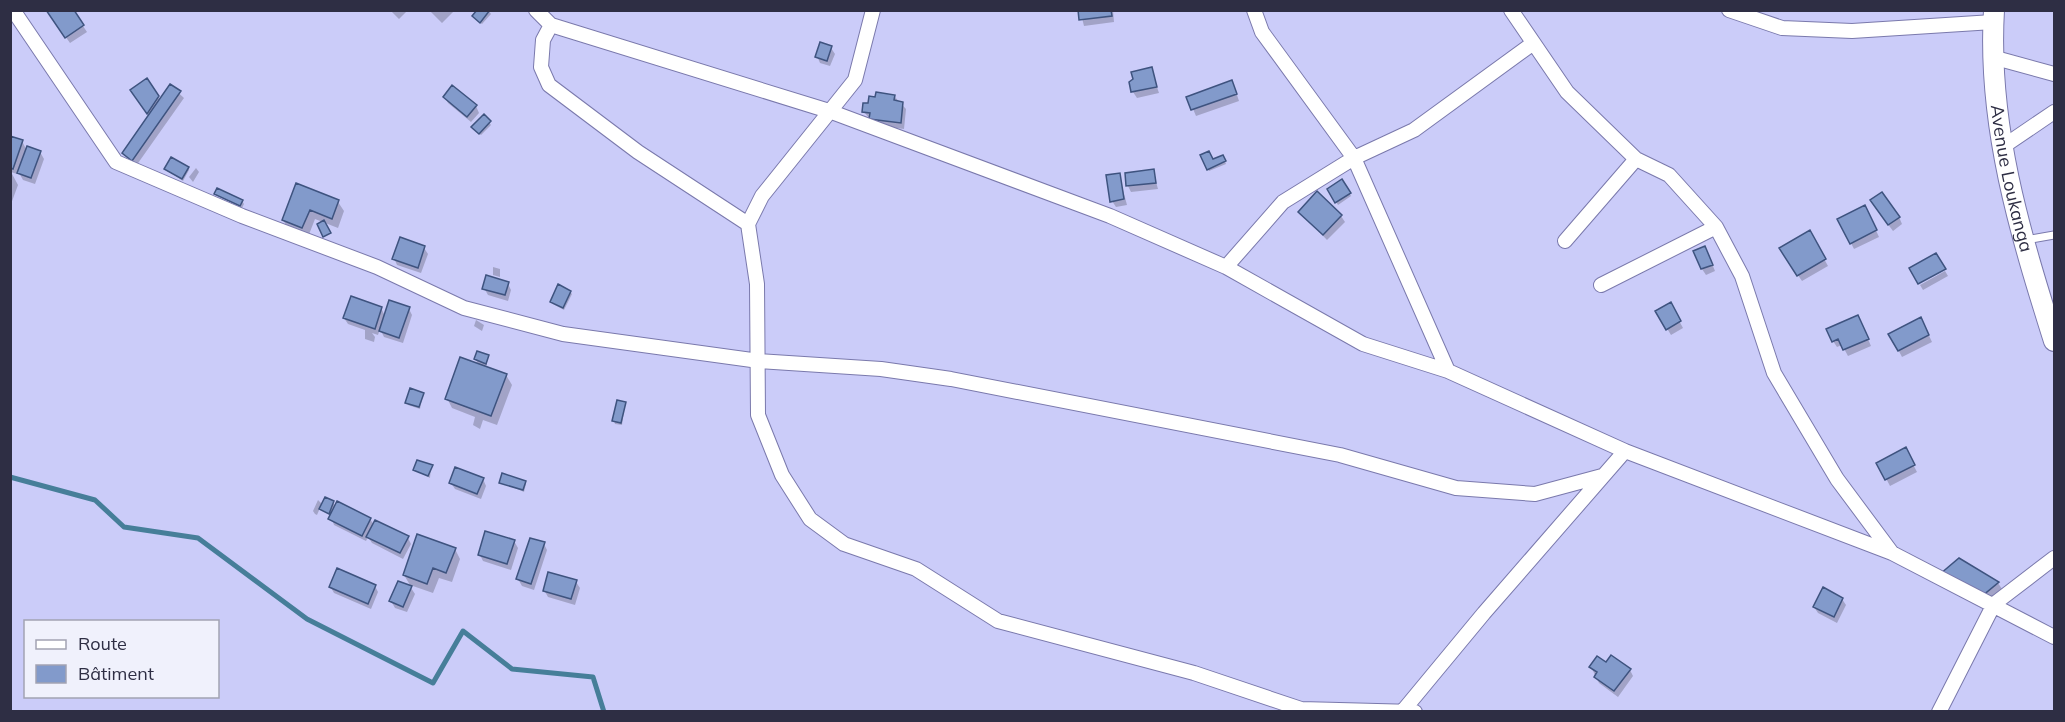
<svg xmlns="http://www.w3.org/2000/svg" width="2065" height="722" viewBox="0 0 2065 722" font-family="Mulish,sans-serif">
<style>
.shadow{fill:#0003}
.lines{fill:none;stroke-linecap:round;stroke-linejoin:round}
.stream{stroke:#467e99;stroke-width:5}
.building{fill:#829acb;stroke:#3e537f;stroke-width:1.5}
.service-casing{stroke:#7a79ac;stroke-width:9}
.minor-casing{stroke:#7a79ac;stroke-width:16}
.secondary-casing{stroke:#7a79ac;stroke-width:22}
.service{stroke:#fff;stroke-width:7}
.minor{stroke:#fff;stroke-width:14}
.secondary{stroke:#fff;stroke-width:20}
.labels{text-anchor:middle;stroke-width:4.5;stroke-linejoin:round;paint-order:stroke}
.street-label{font-size:18px;fill:#2e2e44;stroke:#f0f1fc}
</style>
<rect width="100%" height="100%" fill="#cbccf9"/>
<!-- shadow -->
<path class="shadow" d="M390,10H408L399,19Z
M429,10H455L442,23Z
M488,10L491,14L482,24L476,19Z
M1080,10H1113L1114,22L1084,26Z
M51,16L83,26L87,32L70,43Z
M831,48L835,54L830,66L820,63L817,56Z
M1151,69L1159,93L1137,98L1133,92Z
M171,86L184,98L136,166L123,153L149,116L136,97H158L160,101Z
M1235,89L1239,101L1196,116L1188,97Z
M894,96L906,109L904,129L875,125L864,112Z
M445,97L476,106L479,113L471,122L448,103Z
M484,116L491,125L481,135L475,130Z
M10,138L22,141L27,151L40,152L44,159L35,184L23,180L18,171L17,174L11,172L18,185L11,204H10Z
M1202,156L1213,161L1223,157L1226,164L1209,171Z
M188,168L189,170L183,181L165,169Z
M196,168L199,172L193,182L189,177Z
M1153,171L1158,189L1131,192L1128,186Z
M1119,175L1127,205L1116,207L1112,201Z
M1342,181L1351,196L1338,205L1329,190Z
M297,185L338,202L344,211L338,228L315,219L308,237L289,230L283,220Z
M216,194L242,201L244,204L242,208Z
M1875,207L1899,217L1902,224L1893,231Z
M1300,212L1341,216L1345,222L1327,240Z
M1868,213L1879,237L1854,249L1851,243Z
M1809,232L1828,266L1802,281L1784,255Z
M424,248L428,254L421,273L397,265L394,258Z
M1708,254L1715,271L1706,275L1702,269Z
M493,267L500,269V277L493,275Z
M1945,271L1948,276L1923,290L1920,285Z
M508,284L511,290L508,301L488,295L484,288Z
M570,292L572,294L564,310L553,304L552,302Z
M1670,304L1683,328L1671,335L1657,312Z
M381,308L385,316L409,309L412,315L403,343L384,337L380,329L378,335L372,333L375,337L374,342L365,339V330L348,324L344,318Z
M476,320L484,325L482,331L474,326Z
M1861,323L1871,346L1848,356L1842,345L1837,347L1833,341Z
M1924,325L1932,342L1902,357L1890,334Z
M488,357L486,368L506,375L512,385L497,425L483,420L480,429L473,425L475,417L452,408L447,398L479,365L475,359Z
M423,394L420,409L408,405L407,402Z
M625,403L622,425L615,424L614,421Z
M1905,449L1917,472L1890,486L1878,463Z
M431,467L430,478L415,470Z
M483,479L486,486L481,499L455,489L451,483Z
M501,482H525L526,484L524,492Z
M318,500L323,505L333,503L336,507L370,519L374,525L408,538L411,544L403,559L372,543L368,537L366,541L334,525L331,516L320,508L317,515L315,514L313,511Z
M514,541L518,548L511,570L483,561L480,555Z
M544,544L547,550L534,590L522,586L518,579Z
M455,549L460,559L452,582L439,578L433,593L410,585L404,575Z
M1959,559L1998,583L2002,589L1986,602Z
M576,582L580,588L575,605L548,597L544,590Z
M330,586H375L378,592L371,609L334,593Z
M411,588L415,594L407,612L395,608L391,601Z
M1842,599L1846,605L1837,623L1818,613L1814,607Z
M1606,664L1630,670L1633,676L1618,697L1599,683L1591,667Z"/>
<g class="lines">
<!-- stream -->
<path class="stream" d="M10,477L95,500L124,527L198,538L307,619L433,683L463,631L512,669L593,677L604,712"/>
</g>
<!-- building -->
<path class="building" d="M46,10H74L84,25L65,38Z
M477,10H490L480,23L472,16Z
M1078,10H1111L1112,16L1079,20Z
M820,42L832,46L827,61L815,57Z
M1152,67L1157,87L1131,92L1129,82L1133,79L1131,72Z
M147,78L159,96L147,114L130,90Z
M1232,80L1237,94L1191,110L1186,97Z
M170,84L181,91L132,161L122,153Z
M452,85L477,105L467,117L443,97Z
M876,92L895,95L894,100L903,102L901,123L869,119L870,113L862,112L863,103H868L869,96L875,97Z
M484,114L491,121L479,134L471,127Z
M10,136L23,140L13,169L10,168Z
M27,146L41,151L31,178L17,173Z
M1209,151L1213,159L1223,155L1226,161L1207,170L1200,155Z
M171,157L189,167L182,179L164,169Z
M1154,169L1156,183L1126,186L1125,173Z
M1120,173L1124,199L1110,202L1106,175Z
M1342,179L1351,193L1335,203L1327,189Z
M296,183L339,200L332,219L310,210L302,228L282,220Z
M217,188L243,200L240,206L214,194Z
M1317,191L1342,215L1323,235L1298,212Z
M1882,192L1900,217L1888,225L1870,200Z
M1865,205L1877,230L1850,244L1837,219Z
M324,220L331,233L323,237L317,224Z
M1810,230L1826,259L1797,276L1779,248Z
M400,237L425,246L418,268L392,259Z
M1705,246L1713,265L1701,269L1693,251Z
M1936,253L1946,269L1918,284L1909,268Z
M486,275L509,282L505,295L482,289Z
M558,284L571,291L563,308L550,302Z
M351,296L382,307L375,329L343,318Z
M389,300L410,307L399,338L379,331Z
M1671,302L1681,321L1666,330L1655,311Z
M1858,315L1869,339L1843,350L1838,339L1832,342L1826,329Z
M1921,317L1929,335L1898,351L1888,334Z
M477,351L489,355L486,364L474,359Z
M460,357L507,374L491,416L445,399Z
M410,388L424,393L419,407L405,403Z
M617,400L626,402L621,423L612,421Z
M1906,447L1915,465L1885,480L1876,463Z
M417,460L433,465L428,476L413,470Z
M455,467L484,478L477,494L449,483Z
M502,473L526,481L523,490L499,483Z
M325,497L334,501L329,514L319,509Z
M337,501L371,518L362,536L328,519Z
M375,520L409,536L400,553L366,537Z
M485,531L515,540L507,564L478,555Z
M417,534L456,548L446,573L433,568L427,584L403,575Z
M530,538L545,542L531,584L516,579Z
M1959,558L1999,582L1982,596L1940,574Z
M337,568L376,585L368,604L329,587Z
M548,572L577,580L571,599L543,591Z
M398,581L412,586L403,607L389,601Z
M1823,587L1843,598L1834,617L1813,607Z
M1611,655L1631,669L1614,691L1594,677L1597,672L1589,667L1597,656L1606,662Z"/>
<g class="lines">
<defs>
<path id="service" d="M2026,240L2054,235"/>
<path id="minor" d="M13,10L116,162L242,216L377,267L464,308L563,334L759,361L881,369L951,379L1340,455L1456,488L1535,494L1602,476
M536,10L551,25L829,111L1110,216L1226,267L1363,344L1448,371L1625,451L1892,553L2054,637
M873,10L855,80L762,196L748,224L757,284L758,415L782,475L810,519L844,544L916,569L998,621L1194,673L1301,709L1415,712
M1254,10L1262,32L1354,158L1448,371
M1511,10L1567,92L1636,159L1669,175L1716,227L1742,276L1774,373L1837,479L1892,553
M1729,10L1782,28L1852,31L1993,22
M551,25L543,40L541,67L549,85L638,152L748,224
M1992,57L2054,74
M2001,148L2054,112
M1565,241L1636,159
M1226,267L1283,202L1354,158L1414,130L1532,44
M1601,285L1716,227
M1402,712L1484,613L1625,451
M1939,712L1994,604L2054,558"/>
<g id="secondary">
<path id="s1" d="M1994,10C1987,125 2020,233 2054,341"/>
</g>
</defs>
<!-- service casing -->
<use href="#service" class="service-casing"/>
<!-- minor casing -->
<use href="#minor" class="minor-casing"/>
<!-- secondary casing -->
<use href="#secondary" class="secondary-casing"/>
<!-- service -->
<use href="#service" class="service"/>
<!-- minor -->
<use href="#minor" class="minor"/>
<!-- secondary -->
<use href="#secondary" class="secondary"/>
</g>
<g class="labels">
<!-- street labels -->
<g class="street-label">
<text dy="6" stroke="none"><textPath href="#s1" startOffset="170">Avenue Loukanga</textPath></text>
</g>
</g>
<!-- border -->
<rect width="2065" height="722" fill="none" stroke="#2e2e44" stroke-width="24"/>
<!-- legend -->
<rect x="24" y="620" width="195" height="78" fill="#f0f1fc" stroke="#a2a3b2" stroke-width="1.5"/>
<rect x="36" y="640" width="30" height="9" fill="#ffffff" stroke="#a2a3b2" stroke-width="1.5"/>
<text x="78" y="650" font-size="18" fill="#2e2e44">Route</text>
<rect x="36" y="665" width="30" height="18" fill="#829acb" stroke="#a2a3b2" stroke-width="1.5"/>
<text x="78" y="680" font-size="18" fill="#2e2e44">Bâtiment</text>
</svg>
